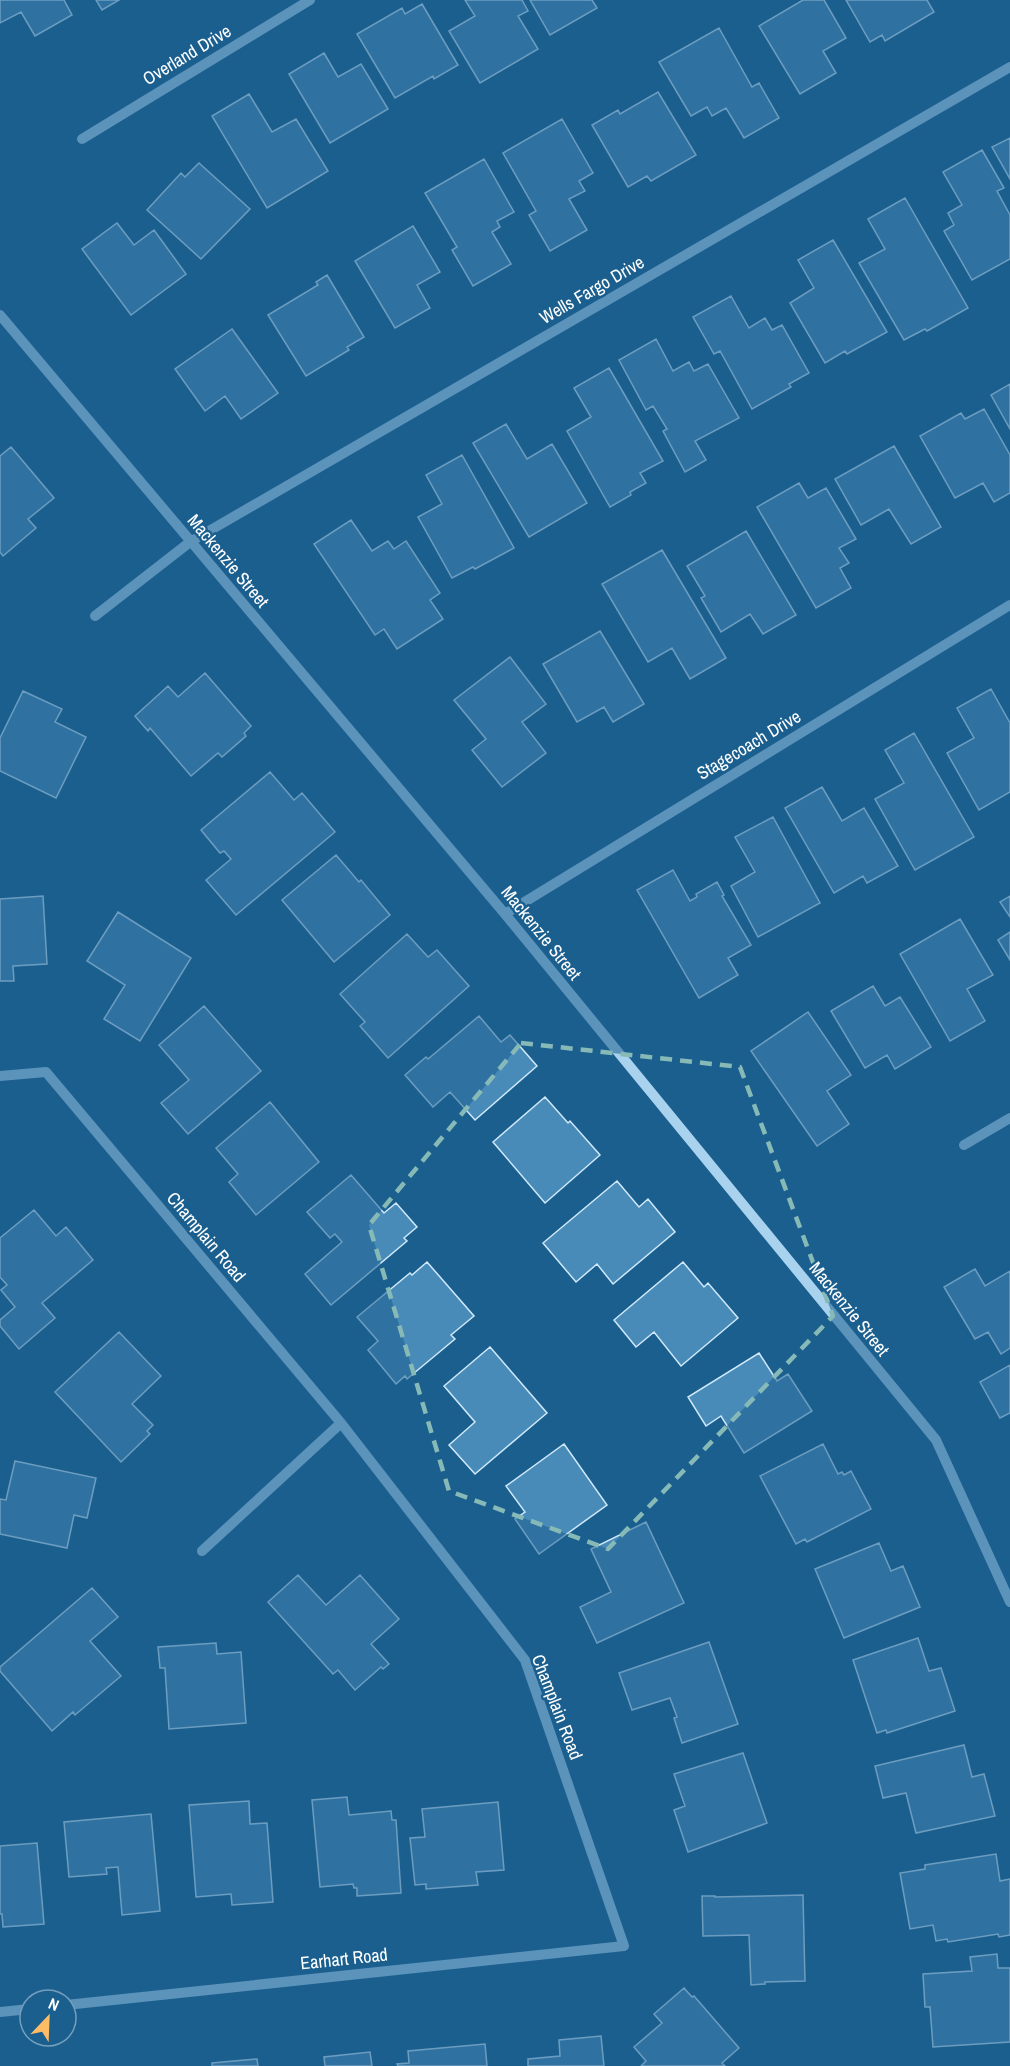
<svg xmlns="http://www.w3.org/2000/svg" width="1010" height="2066" viewBox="0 0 1010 2066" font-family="'Archivo Narrow',sans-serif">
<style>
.building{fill:#488bb8;stroke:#cfe9fa;stroke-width:1.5}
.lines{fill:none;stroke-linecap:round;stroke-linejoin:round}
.minor{stroke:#a9d2ee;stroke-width:10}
.marked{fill:none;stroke:#87bab6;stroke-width:4.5;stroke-dasharray:12 8;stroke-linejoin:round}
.labels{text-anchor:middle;stroke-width:5;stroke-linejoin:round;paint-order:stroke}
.street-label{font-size:18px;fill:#fff;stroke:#1b5f8f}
</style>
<rect width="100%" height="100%" fill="#1b5f8f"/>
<!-- building -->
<path class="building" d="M0,0H64L72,15L35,36L21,12L0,23Z
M96,0H119L102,10Z
M465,0H522L528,11L518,16L538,49L480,83L449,31L475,16Z
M530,0H592L597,8L550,35Z
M803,0H824L846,38L823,51L836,73L800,94L759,26Z
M846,0H927L934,12L885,41L882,35L870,42Z
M422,4L458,65L434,79L433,76L395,98L357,34L402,8L405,14Z
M719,28L752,87L759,83L779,118L744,138L726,108L712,116L707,107L691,116L659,62Z
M324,53L338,77L361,64L388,109L330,143L289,74Z
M658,92L696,155L651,181L647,176L628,187L592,125L618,110L620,114Z
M249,94L272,132L296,119L328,171L267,208L212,116Z
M562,119L593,173L579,181L585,191L569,199L587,230L550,251L529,215L536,211L503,153Z
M1010,138V179L992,147Z
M982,150L1004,188L997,191L1010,215V259L972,280L944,231L954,225L948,213L962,205L943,172Z
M484,159L514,212L497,221L500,227L492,232L511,264L473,286L452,250L457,247L425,193Z
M199,163L250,209L201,259L147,210L181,173L185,177Z
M905,198L968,308L927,331L925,329L904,340L859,263L885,249L868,219Z
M117,223L134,245L154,230L186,274L131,315L82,249Z
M413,226L440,272L417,285L430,308L395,328L355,261Z
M833,240L887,332L847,354L845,351L825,363L790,303L814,288L798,260Z
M327,275L364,337L347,347L349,350L306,376L268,315L318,285L316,282Z
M731,296L749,328L765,318L772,330L782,325L809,373L789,384L791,387L752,409L720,351L714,354L693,317Z
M232,329L278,393L241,419L225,396L205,411L175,369Z
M656,339L673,371L689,362L694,371L708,364L739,418L695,441L706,460L685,472L663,431L667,429L653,406L646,410L619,360Z
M609,368L663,461L640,473L646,483L630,492L631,495L610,507L567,431L591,417L574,388Z
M1010,384V429L991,395Z
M984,409L1010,455V493L994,502L983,483L955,498L920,436L961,413L965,419Z
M506,424L527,459L552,444L587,503L529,537L473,443Z
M894,446L941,527L911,544L889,509L861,525L835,479Z
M11,447L54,498L28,519L36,528L3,556L0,552V456Z
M462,455L514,548L475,569L473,567L452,578L418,517L442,504L426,475Z
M799,483L808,498L826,488L856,539L839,548L849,563L840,568L851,588L816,608L757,507Z
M351,520L372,551L388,541L394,549L406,541L440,593L430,600L443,619L397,649L384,629L375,635L314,544Z
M746,531L796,615L763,634L750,614L721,632L701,598L705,596L687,566Z
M662,550L726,658L690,679L672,648L648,662L602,584Z
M600,631L644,704L613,722L604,707L577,722L543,664Z
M510,657L546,704L522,722L546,753L502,787L472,750L486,739L454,700Z
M205,673L251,726L244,733L246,736L222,757L218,753L191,776L150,728L148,731L135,716L168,686L178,697Z
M991,689L1010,723V792L979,810L947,753L974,738L957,708Z
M23,691L62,709L55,722L86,737L56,798L0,771V738Z
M914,733L974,837L915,870L875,799L904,783L885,750Z
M270,772L294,800L302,793L335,832L236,915L206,880L231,859L224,851L220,853L201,830Z
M822,787L842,821L864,808L898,866L867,883L863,876L834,893L785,808Z
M773,817L820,903L758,937L731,886L755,872L735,837Z
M336,855L359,882L361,880L390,915L334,962L282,900Z
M673,870L690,901L697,897L696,894L717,882L724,895L722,896L751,945L728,958L738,975L699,998L637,890Z
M43,896L47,964L13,966L14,981H0V899Z
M1010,896V917L1000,902Z
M118,912L191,958L140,1041L104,1019L125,985L87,961Z
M960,919L993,975L967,989L985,1021L950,1041L900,954Z
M1010,932V960L998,940Z
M407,934L428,957L437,950L469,986L388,1058L360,1026L365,1022L340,994Z
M873,986L885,1006L900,997L931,1047L895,1069L887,1055L865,1068L831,1011Z
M204,1006L261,1071L188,1134L161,1103L189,1080L159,1045Z
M808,1012L851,1075L827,1091L849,1124L817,1146L751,1051Z
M479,1016L501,1042L510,1035L537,1066L475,1120L450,1092L433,1107L405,1075L426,1057L428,1059Z
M545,1097L568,1123L570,1121L600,1155L545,1203L493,1142Z
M270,1102L319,1162L256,1215L229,1182L238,1174L216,1148Z
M351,1175L384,1213L396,1203L417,1227L404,1238L407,1241L331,1305L305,1274L342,1242L335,1234L330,1238L307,1212Z
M617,1181L639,1207L648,1199L675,1232L613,1284L597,1264L576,1282L543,1243Z
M34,1210L56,1236L66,1227L93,1260L42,1303L55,1318L19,1349L0,1326V1320L15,1307L1,1290L7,1285L0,1277V1238Z
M427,1262L474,1316L451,1335L455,1339L407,1379L405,1376L396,1384L368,1350L378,1341L357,1317L410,1273L412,1275Z
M683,1262L704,1287L708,1283L738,1318L681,1366L654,1332L636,1347L614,1320Z
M975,1269L985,1286L1010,1271V1348L1001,1354L988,1332L975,1339L944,1287Z
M119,1332L161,1376L132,1404L153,1425L147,1431L150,1434L121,1462L55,1392Z
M490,1347L547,1413L475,1474L449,1445L475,1422L444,1386Z
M759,1353L777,1381L788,1374L812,1411L744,1453L721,1416L706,1426L688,1397Z
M1010,1365V1413L1000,1418L980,1382Z
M564,1444L607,1505L539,1554L515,1519L525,1512L506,1486Z
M823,1444L838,1474L842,1472L844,1475L851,1471L871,1509L807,1542L805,1539L796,1544L760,1476Z
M15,1461L96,1478L87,1518L74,1515L67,1548L0,1534V1499L6,1500Z
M646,1522L684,1603L597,1643L580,1607L611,1592L591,1549Z
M879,1543L891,1571L903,1566L920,1607L844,1638L815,1569Z
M298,1575L326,1605L360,1575L399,1619L371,1644L389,1664L383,1669L381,1667L355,1690L338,1670L333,1674L268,1602Z
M92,1588L118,1617L90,1641L121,1676L75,1715L73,1712L52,1731L0,1671V1667Z
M918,1638L929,1671L941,1668L955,1711L887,1733L886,1730L877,1733L853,1660Z
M709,1642L738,1724L682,1743L674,1718L677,1717L670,1698L632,1710L619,1673Z
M216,1643L217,1654L241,1652L246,1723L169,1729L165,1668H160L158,1647Z
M964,1745L972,1777L984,1774L995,1816L916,1833L906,1793L883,1798L875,1766Z
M743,1753L767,1823L688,1852L674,1810L685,1806L674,1774Z
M347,1797L349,1815L391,1811L392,1820H396L401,1893L357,1896V1888H354L353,1884L320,1887L312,1800Z
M249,1801L250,1824L267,1823L273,1902L232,1905L231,1894L196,1897L189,1805Z
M498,1802L504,1870L476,1872L478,1885L426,1889V1884L415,1885L410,1838L425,1837L422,1809Z
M151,1814L160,1911L122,1915L118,1867L106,1868L107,1874L69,1877L64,1822Z
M37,1843L44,1924L3,1927L2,1914H0V1846Z
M996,1854L1000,1881L1010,1879V1935L999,1937L998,1934L948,1942L947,1939L936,1941L933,1925L910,1929L900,1873L925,1869V1865Z
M803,1895L805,1981L765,1982V1984L751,1985L749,1935L703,1936L702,1896H715V1897Z
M997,1954L998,1968H1010V2042L933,2047L930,2007H925L923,1974L972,1971L970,1957Z
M684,1988L692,1997L694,1996L739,2048L722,2063L725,2066H641L646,2061L634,2047L662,2023L654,2014Z
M601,2036L604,2066H528V2059L560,2056L559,2040Z
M485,2044L487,2066H398L397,2064L409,2063L408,2051Z
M370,2052L372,2066H325L324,2057Z
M257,2059L258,2066H212V2063Z"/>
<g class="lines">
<!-- minor -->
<path class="minor" d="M82,139L310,0
M0,315L505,914L936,1440L1010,1602
M95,616L190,542L1010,67
M505,914L1010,605
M0,1076L46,1072L341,1423L525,1660L624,1946L66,2005
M964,1145L1010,1118
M202,1551L341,1423
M0,2012L30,2009"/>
</g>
<!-- marked area -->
<path d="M0 0H1010V2066H0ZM521,1043L740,1067L833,1316L608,1549L449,1491L369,1225Z" fill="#1b5f8f" fill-opacity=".55" fill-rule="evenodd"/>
<path class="marked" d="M521,1043L740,1067L833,1316L608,1549L449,1491L369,1225Z"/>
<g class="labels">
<!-- street labels -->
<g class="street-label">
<text transform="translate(187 55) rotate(-31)" y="6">Overland Drive</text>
<text transform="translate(592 290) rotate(-30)" y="6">Wells Fargo Drive</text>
<text transform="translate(228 561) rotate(50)" y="6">Mackenzie Street</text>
<text transform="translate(749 745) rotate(-31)" y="6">Stagecoach Drive</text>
<text transform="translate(541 933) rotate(51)" y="6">Mackenzie Street</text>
<text transform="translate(206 1237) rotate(50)" y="6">Champlain Road</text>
<text transform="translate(849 1309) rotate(51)" y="6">Mackenzie Street</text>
<text transform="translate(557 1707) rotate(69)" y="6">Champlain Road</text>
<text transform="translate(344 1959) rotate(-6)" y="6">Earhart Road</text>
</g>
</g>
<!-- north arrow -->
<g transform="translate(48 2018) rotate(23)"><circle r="28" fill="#1b5f8f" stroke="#769fbc" stroke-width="1.5"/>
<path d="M0-4.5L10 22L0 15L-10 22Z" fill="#ffbc67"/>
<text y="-9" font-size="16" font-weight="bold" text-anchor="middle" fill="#ffffff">N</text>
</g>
</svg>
